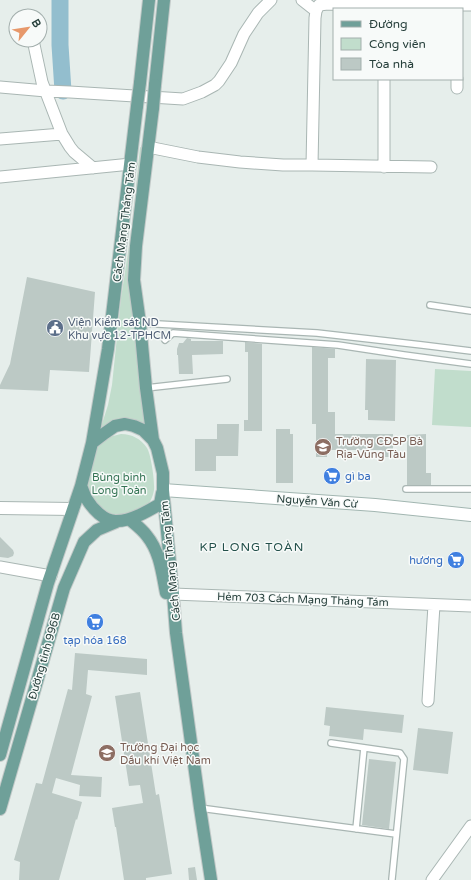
<svg xmlns="http://www.w3.org/2000/svg" width="471" height="880" viewBox="0 0 471 880" font-family="'Varela Round',sans-serif">
<style>
.green{fill:#c1ddcc}
.lines{fill:none;stroke-linecap:round;stroke-linejoin:round}
.river{stroke:#93bece;stroke-width:17}
.building{fill:#bcc9c5}
.service-casing{stroke:#a9b6b3;stroke-width:8}
.minor-casing{stroke:#a9b6b3;stroke-width:13}
.tertiary-casing{stroke:#a9b6b3;stroke-width:14}
.secondary-casing{stroke:#a2b6b1;stroke-width:14}
.primary-casing{stroke:#c2c9c8;stroke-width:14}
.service{stroke:#fff;stroke-width:5.5}
.minor{stroke:#fff;stroke-width:11}
.tertiary{stroke:#fff;stroke-width:12}
.secondary{stroke:#fff;stroke-width:12}
.primary{stroke:#6fa099;stroke-width:12}
.primary-bridge-casing{stroke:#c2c9c8;stroke-width:14;stroke-linecap:butt}
.primary-bridge{stroke:#6fa099;stroke-width:12}
.labels{text-anchor:middle;stroke-width:3;stroke-linejoin:round;paint-order:stroke}
.street-label{font-size:11px;fill:#263f3b;stroke:#f7faf9}
.service-label{font-size:11px;fill:#4e5e75;stroke:#f7faf9;text-anchor:start}
.education-label{font-size:11px;fill:#785e54;stroke:#f7faf9;text-anchor:start}
.shop-label{font-size:11px;fill:#366cbe;stroke:#f7faf9;text-anchor:start}
.park-label{font-size:11px;fill:#337353;stroke:#f7faf9}
.neighbourhood-label{font-size:12px;letter-spacing:1px;fill:#23504a;stroke:#f7faf9}
</style>
<rect width="100%" height="100%" fill="#e6eeeb"/>
<!-- green -->
<path class="green" d="M140,147L142,148L135,226L147,428L112,422L101,427L108,405L112,385L121,298L132,226Z
M435,369L471,371V427L432,425Z
M121,434C132,434 141,439 147,448C151,454 155,482 154,490C153,496 150,503 146,507C143,511 124,516 118,519L95,506L86,486L96,447L109,437Z"/>
<g class="lines">
<!-- river -->
<path class="river" d="M60,0V45L63,91"/>
</g>
<!-- building -->
<path class="building" d="M27,277L95,292L89,372L50,370L48,391L0,389V385L10,364Z
M187,338L191,339V341H223V354L192,355L193,374H179L178,355H177V349L179,343H183Z
M245,342L262,344V431H244V420H248V352H245Z
M312,347L335,349V358H328V412H335V434H393V457H382V450H327V457H316V424H312Z
M366,359L396,360L395,421L368,420V410H365Z
M217,424H239L238,456H216V471H195V439H217Z
M276,429H290V434H293V483H276Z
M426,434V473H431V485H407V435Z
M0,537L13,550L14,553L13,556L8,558L0,557Z
M75,653L147,659V675L88,670L86,694L92,696L71,775L102,777L101,797L79,796L80,785L56,778L52,793L82,802L77,820L76,819L59,880H19L20,862L14,860L36,783L42,784L68,689L72,690Z
M140,692L156,795L159,794L172,874L146,878V880H124L116,827H115L112,808L143,803L140,785L129,786L115,696Z
M326,707L404,715L402,733L364,729L363,740L329,736L330,726L324,725Z
M418,728L453,732L448,774L413,770Z
M369,759L396,762L389,829L362,825Z
M195,867L197,880H189L188,868Z"/>
<g class="lines">
<defs>
<path id="service" d="M430,305L471,311
M140,323L317,333L422,345L471,351
M165,340L173,333L338,345L404,355L471,364
M146,388L227,379
M406,489H471
M331,743L400,753L404,759L392,879
M200,808L396,834
M356,829L364,748"/>
<path id="minor" d="M302,0L316,11
M33,40L42,82L62,134L70,147L74,152L93,168
M384,79V167
M457,79V88
M0,87L46,91L70,92L183,99L202,92L215,85L219,81L231,63L244,34L258,13L271,0
M0,139L62,134
M148,147L198,157L240,162L283,165H312L431,167
M312,165L315,18L316,11L319,5L328,4L384,5H471
M0,177L131,164
M0,567L51,576
M173,594L471,606
M428,701L434,605
M432,880L471,826"/>
<path id="tertiary" d="M0,508L73,509"/>
<path id="secondary" d="M163,490L375,505L471,515"/>
<path id="primary" d="M140,83L149,0
M155,85L164,0
M153,108L136,246L134,280L140,323L146,388L153,440
M92,443L105,433L115,426L125,424L134,426L143,430L153,440L157,448L163,473V490L173,594L176,633L200,808L211,880
M81,486C83,490 84,494 86,498C92,508 104,522 117,521C131,521 148,511 160,504L162,493
M129,519C135,524 142,529 147,536C160,552 162,573 166,593
M0,755L48,583L81,486L92,443L108,349L137,106
M0,809L64,588L84,542L97,530L116,522"/>
</defs>
<!-- service casing -->
<use href="#service" class="service-casing"/>
<!-- minor casing -->
<use href="#minor" class="minor-casing"/>
<!-- tertiary casing -->
<use href="#tertiary" class="tertiary-casing"/>
<!-- secondary casing -->
<use href="#secondary" class="secondary-casing"/>
<!-- primary casing -->
<use href="#primary" class="primary-casing"/>
<!-- service -->
<use href="#service" class="service"/>
<!-- minor -->
<use href="#minor" class="minor"/>
<!-- tertiary -->
<use href="#tertiary" class="tertiary"/>
<!-- secondary -->
<use href="#secondary" class="secondary"/>
<!-- primary -->
<use href="#primary" class="primary"/>
<defs>
<path id="primary-bridge" d="M137,106L140,83
M153,108L155,85"/>
</defs>
<!-- primary-bridge casing -->
<use href="#primary-bridge" class="primary-bridge-casing"/>
<!-- primary-bridge -->
<use href="#primary-bridge" class="primary-bridge"/>
</g>
<!-- icons -->
<defs>
<symbol id="civic-disc" viewBox="-11 -11 22 22"><circle r="9.5" fill="#5c6f8a" stroke="#f7faf9"/><path d="M-.6-6.5H3V-4.5H.6V-3L4-1V1h2V6H-6V1h2V-1L-.6-3ZM-1.2 2.5V6h2.4V2.5Z" fill="#fff"/></symbol>
<symbol id="university-disc" viewBox="-11 -11 22 22"><circle r="9.5" fill="#8d6e63" stroke="#f7faf9"/><path d="M0-5L7-2L0 1L-7-2ZM-4 1L0 2.5L4 1V4Q0 6-4 4Z" fill="#fff"/></symbol>
<symbol id="supermarket-disc" viewBox="-11 -11 22 22"><circle r="9.5" fill="#3f7fe0" stroke="#f7faf9"/><path d="M-6-5.5h2.5l.6 2H6L4.5 2H-2.5L-4.4-4H-6ZM-1.5 3.2a1.3 1.3 0 1 0 .1 0ZM3 3.2a1.3 1.3 0 1 0 .1 0Z" fill="#fff"/></symbol>
</defs>
<g fill-rule="evenodd">
<use href="#civic-disc" x="45" y="318" width="20" height="20"/>
<use href="#university-disc" x="313" y="437" width="20" height="20"/>
<use href="#supermarket-disc" x="322" y="466" width="20" height="20"/>
<use href="#supermarket-disc" x="446" y="550" width="20" height="20"/>
<use href="#supermarket-disc" x="85" y="612" width="20" height="20"/>
<use href="#university-disc" x="97" y="743" width="20" height="20"/>
</g>
<g class="labels">
<!-- street labels -->
<g class="street-label">
<text transform="translate(124 222) rotate(-83)" y="4">Cách Mạng Tháng Tám</text>
<text transform="translate(317 501) rotate(4)" y="4">Nguyễn Văn Cừ</text>
<text transform="translate(170 561) rotate(-96)" y="4">Cách Mạng Tháng Tám</text>
<text transform="translate(303 599) rotate(2)" y="4">Hẻm 703 Cách Mạng Tháng Tám</text>
<text transform="translate(44 656) rotate(-74)" y="4">Đường tỉnh 996B</text>
</g>
<!-- service labels -->
<g class="service-label">
<text x="68" y="326">Viện Kiểm sát ND<tspan x="68" dy="13">Khu vực 12-TPHCM</tspan></text>
</g>
<!-- education labels -->
<g class="education-label">
<text x="336" y="445">Trường CĐSP Bà<tspan x="336" dy="13">Rịa-Vũng Tàu</tspan></text>
<text x="120" y="751">Trường Đại học<tspan x="120" dy="13">Dầu khí Việt Nam</tspan></text>
</g>
<!-- shop labels -->
<g class="shop-label">
<text x="345" y="480">gì ba</text>
<text x="443" y="564" text-anchor="end">hương</text>
<text x="95" y="644" text-anchor="middle">tạp hóa 168</text>
</g>
<!-- park labels -->
<g class="park-label">
<text x="119" y="481">Bùng binh<tspan x="119" dy="13">Long Toàn</tspan></text>
</g>
<!-- neighbourhood labels -->
<g class="neighbourhood-label">
<text x="252" y="551">KP LONG TOÀN</text>
</g>
</g>
<!-- legend -->
<rect x="333" y="8" width="130" height="72" fill="#f7faf9" stroke="#a3afad"/>
<rect x="341" y="21" width="20" height="6" fill="#6fa099" stroke="#a3afad"/>
<text x="369" y="28" font-size="12" fill="#263f3b">Đường</text>
<rect x="341" y="38" width="20" height="12" fill="#c1ddcc" stroke="#a3afad"/>
<text x="369" y="48" font-size="12" fill="#263f3b">Công viên</text>
<rect x="341" y="58" width="20" height="12" fill="#bcc9c5" stroke="#a3afad"/>
<text x="369" y="68" font-size="12" fill="#263f3b">Tòa nhà</text>
<!-- north arrow -->
<g transform="translate(28 28) rotate(60)"><circle r="19" fill="#f7faf9" stroke="#a3afad"/>
<path d="M0-3L7 15L0 10L-7 15Z" fill="#e7986b"/>
<text y="-6" font-size="11" font-weight="bold" text-anchor="middle" fill="#263f3b">B</text>
</g>
</svg>
